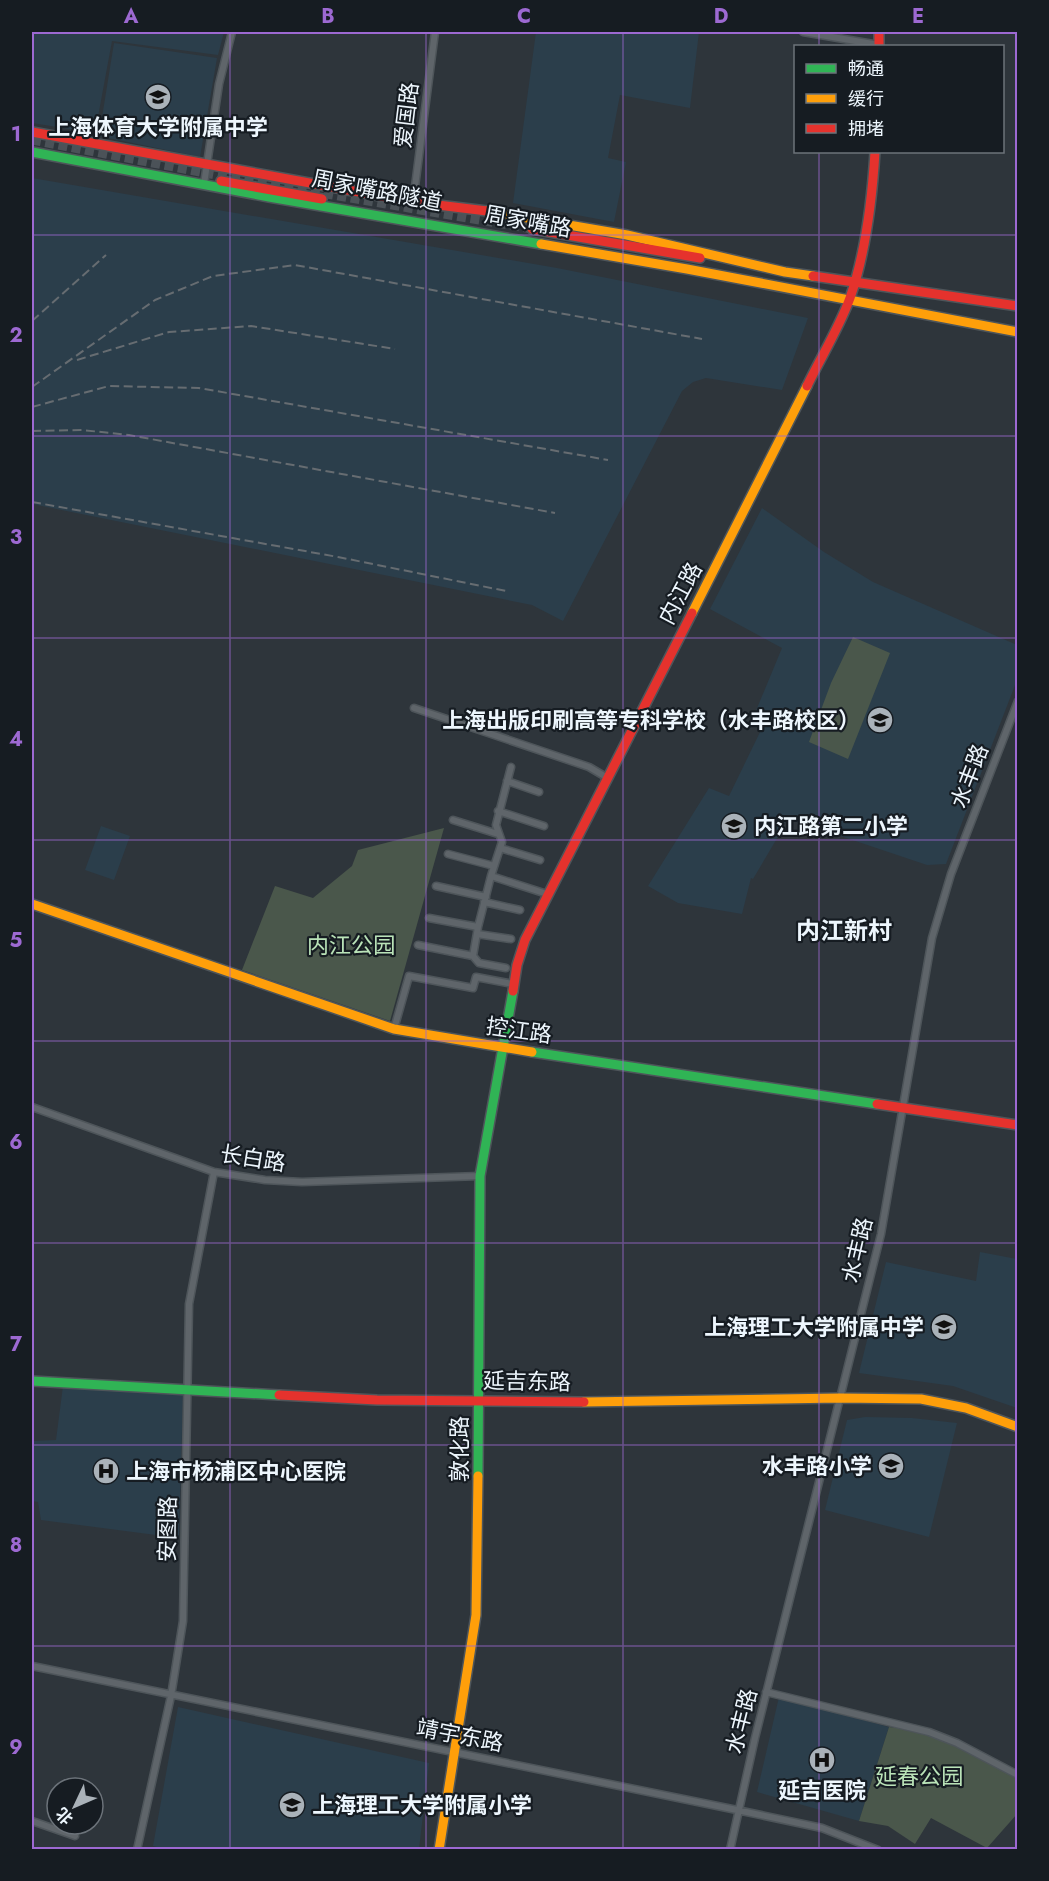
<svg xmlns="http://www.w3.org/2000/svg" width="1049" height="1881" viewBox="0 0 1049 1881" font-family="Jost,'Noto Sans SC',sans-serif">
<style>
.built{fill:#2b3e4b}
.green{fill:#4a574b}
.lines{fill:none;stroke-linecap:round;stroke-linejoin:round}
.primary-tunnel{stroke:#4b5258;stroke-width:9;stroke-dasharray:9 4.5;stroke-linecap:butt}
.street-casing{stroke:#4e555a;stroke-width:9}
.fast-casing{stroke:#4e555a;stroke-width:12}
.slow-casing{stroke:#4e555a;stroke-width:12}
.jam-casing{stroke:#4e555a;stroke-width:12}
.street{stroke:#5f656a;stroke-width:6}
.fast{stroke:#30b455;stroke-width:9}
.slow{stroke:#ff9f0a;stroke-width:9}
.jam{stroke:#e5322d;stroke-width:9}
.rail{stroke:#666c71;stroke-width:2;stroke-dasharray:9 4.5;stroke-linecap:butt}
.grid{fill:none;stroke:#9d69d2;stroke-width:1.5;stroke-opacity:0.55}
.labels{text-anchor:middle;stroke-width:4.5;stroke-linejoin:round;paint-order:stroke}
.street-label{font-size:22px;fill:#edf6fd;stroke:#161c22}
.poi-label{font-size:22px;font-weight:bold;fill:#edf6fd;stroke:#161c22;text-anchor:end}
.park-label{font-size:22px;fill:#bae3b8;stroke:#161c22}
.neighbourhood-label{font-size:24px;font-weight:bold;fill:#edf6fd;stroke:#161c22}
.neatline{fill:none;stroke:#9d69d2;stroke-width:2}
.grid-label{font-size:20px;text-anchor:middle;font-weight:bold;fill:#9d69d2}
</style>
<rect width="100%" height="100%" fill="#2e353b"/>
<!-- built -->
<path class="built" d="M32,32H224L218,55L112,41L95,133L32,123Z
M536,32H699L690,108L620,95L608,158L626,162L614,222L513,203Z
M114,43L217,58L200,157L99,136Z
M32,178L557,268L808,318L782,390L706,378L693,382L682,391L563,621L532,605L32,504Z
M762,508L824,552L873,582L1017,645V680L946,864L927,865L787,818L779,835L753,879L751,878L742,914L678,903L648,886L709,788L729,796L762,728L755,713L782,648L710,609Z
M101,826L130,836L114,880L85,870Z
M980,1252L1017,1259V1408L953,1386L859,1373L886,1262L976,1281Z
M63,1386L183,1394L179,1538L41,1520L38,1502L32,1501V1441L56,1440Z
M865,1417L912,1418L957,1423L929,1537L825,1510L847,1420Z
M779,1697L889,1727L859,1821L757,1792Z
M178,1707L429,1763L419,1849L168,1850L153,1846Z"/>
<!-- green -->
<path class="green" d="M853,637L890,653L848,759L809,742L831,683Z
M444,828L390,1021L242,970L275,886L313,898L352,866L358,850Z
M889,1727C939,1732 973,1749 1017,1771V1814L987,1848L931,1818L915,1844L888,1826L859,1821Z"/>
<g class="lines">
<!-- primary-tunnel -->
<path class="primary-tunnel" d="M32,140L221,176L532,229"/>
<defs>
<path id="street" d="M803,32L879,45
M204,184L219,84L232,32
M413,202L435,32
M414,708L589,767L606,777
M507,781L539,792
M498,811L544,826
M453,820L498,834
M500,848L540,860
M448,854L494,866
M491,876L502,842L496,825L511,767
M436,886L486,897
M484,902L520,910
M429,918L478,927
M477,934L511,939
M418,945L473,956
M506,968L479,963L473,956L478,927L491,876L547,894
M394,1029L409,976L473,988L476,977L513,984
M32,1107L214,1172L265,1180L302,1182L480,1176
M32,1666L737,1810L822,1828L878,1850
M766,1692L929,1732L957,1743L1018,1775
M32,1821L75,1836
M137,1850L171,1696L183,1621L189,1304L214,1172
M730,1850L755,1738L881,1234L932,938L951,874L1018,701"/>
<path id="fast" d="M32,152L269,197L541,244
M532,1052L877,1104
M32,1381L279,1395
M478,1476L480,1176L513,991"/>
<path id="slow" d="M487,211L627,235L785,272L813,276
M541,244L687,269L1018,332
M692,613L807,386
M32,904L394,1029L532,1052
M584,1402L840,1398L921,1399L966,1408L1018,1427
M439,1850L476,1615L478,1476"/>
<path id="jam" d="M879,32V46
M32,132L413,202L487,211
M221,181L322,199
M532,229L700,258
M813,276L1018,306
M807,386C821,357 839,328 850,298C866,252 872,201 875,152
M513,991L517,965L525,940L692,613
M877,1104L1018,1125
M279,1395L377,1400L584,1402"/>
</defs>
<!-- street casing -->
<use href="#street" class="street-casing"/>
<!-- fast casing -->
<use href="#fast" class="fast-casing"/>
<!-- slow casing -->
<use href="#slow" class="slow-casing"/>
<!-- jam casing -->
<use href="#jam" class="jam-casing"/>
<!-- street -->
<use href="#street" class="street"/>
<!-- fast -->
<use href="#fast" class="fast"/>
<!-- slow -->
<use href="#slow" class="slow"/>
<!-- jam -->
<use href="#jam" class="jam"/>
<!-- rail -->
<path class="rail" d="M32,321L106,255
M77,360L169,332L251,326L395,349
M32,387L155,300L213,276L295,265L702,339
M32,407L109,386L199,388L608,460
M32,431L82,430L129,435L555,513
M32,502L338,557L506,591"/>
</g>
<!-- grid -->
<path class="grid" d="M230,32V1850M426,32V1850M623,32V1850M819,32V46M819,152V1850M32,235H1018M32,436H1018M32,638H1018M32,840H1018M32,1041H1018M32,1243H1018M32,1445H1018M32,1646H1018"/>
<!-- icons -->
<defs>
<symbol id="school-disc" viewBox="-11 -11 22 22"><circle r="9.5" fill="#aab2b9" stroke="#161c22"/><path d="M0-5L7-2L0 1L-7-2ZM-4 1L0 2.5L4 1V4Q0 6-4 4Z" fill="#111"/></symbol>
<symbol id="university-disc" viewBox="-11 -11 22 22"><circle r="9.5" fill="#aab2b9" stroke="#161c22"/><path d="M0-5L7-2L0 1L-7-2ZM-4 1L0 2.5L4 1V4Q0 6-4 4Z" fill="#111"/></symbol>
<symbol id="hospital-disc" viewBox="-11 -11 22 22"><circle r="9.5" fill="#aab2b9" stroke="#161c22"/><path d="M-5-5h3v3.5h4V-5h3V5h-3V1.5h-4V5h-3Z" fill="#111"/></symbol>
</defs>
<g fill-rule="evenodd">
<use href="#school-disc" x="143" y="82" width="30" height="30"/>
<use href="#university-disc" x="865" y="705" width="30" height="30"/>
<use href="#school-disc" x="719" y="811" width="30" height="30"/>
<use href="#school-disc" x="929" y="1312" width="30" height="30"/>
<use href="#school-disc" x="876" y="1451" width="30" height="30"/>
<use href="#hospital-disc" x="91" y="1456" width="30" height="30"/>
<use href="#hospital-disc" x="807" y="1745" width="30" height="30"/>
<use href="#school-disc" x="277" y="1790" width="30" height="30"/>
</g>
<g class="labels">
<!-- street labels -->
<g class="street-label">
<text transform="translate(406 115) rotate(-83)" y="8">爱国路</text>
<text transform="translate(377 190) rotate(11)" y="8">周家嘴路隧道</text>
<text transform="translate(528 221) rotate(10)" y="8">周家嘴路</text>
<text transform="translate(680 593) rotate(-62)" y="8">内江路</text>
<text transform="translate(969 776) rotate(-69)" y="8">水丰路</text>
<text transform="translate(519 1030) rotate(8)" y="8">控江路</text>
<text transform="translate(253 1158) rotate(9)" y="8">长白路</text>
<text transform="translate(857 1250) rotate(-77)" y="8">水丰路</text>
<text transform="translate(527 1381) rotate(1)" y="8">延吉东路</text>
<text transform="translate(459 1449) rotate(-90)" y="8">敦化路</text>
<text transform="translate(167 1529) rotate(-89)" y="8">安图路</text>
<text transform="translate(741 1721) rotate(-76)" y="8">水丰路</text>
<text transform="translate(460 1735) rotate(11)" y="8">靖宇东路</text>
</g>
<!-- poi labels -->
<g class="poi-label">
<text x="158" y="135" text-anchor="middle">上海体育大学附属中学</text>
<text x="860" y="728">上海出版印刷高等专科学校（水丰路校区）</text>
<text x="754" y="834" text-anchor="start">内江路第二小学</text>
<text x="924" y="1335">上海理工大学附属中学</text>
<text x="872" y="1474">水丰路小学</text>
<text x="126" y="1479" text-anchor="start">上海市杨浦区中心医院</text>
<text x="822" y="1798" text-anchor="middle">延吉医院</text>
<text x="312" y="1813" text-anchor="start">上海理工大学附属小学</text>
</g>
<!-- park labels -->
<g class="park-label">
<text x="351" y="953">内江公园</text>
<text x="919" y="1784">延春公园</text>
</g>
<!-- neighbourhood labels -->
<g class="neighbourhood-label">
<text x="844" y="939">内江新村</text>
</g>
</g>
<!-- border -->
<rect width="1049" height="1881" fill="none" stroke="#161c22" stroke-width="66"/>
<!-- legend -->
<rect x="794" y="45" width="210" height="108" fill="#161c22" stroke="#6c737a" stroke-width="1.5"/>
<rect x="806" y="64" width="30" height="9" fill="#30b455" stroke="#6c737a" stroke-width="1.5"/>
<text x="848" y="75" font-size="18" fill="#edf6fd">畅通</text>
<rect x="806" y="94" width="30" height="9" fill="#ff9f0a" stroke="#6c737a" stroke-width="1.5"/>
<text x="848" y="105" font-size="18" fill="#edf6fd">缓行</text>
<rect x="806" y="124" width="30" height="9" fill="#e5322d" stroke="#6c737a" stroke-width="1.5"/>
<text x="848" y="135" font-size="18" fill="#edf6fd">拥堵</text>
<!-- north arrow -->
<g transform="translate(75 1806) rotate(226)"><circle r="28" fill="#161c22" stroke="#6c737a" stroke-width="1.5"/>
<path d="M0-4.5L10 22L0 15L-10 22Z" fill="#aab2b9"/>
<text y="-9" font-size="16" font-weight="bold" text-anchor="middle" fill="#edf6fd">北</text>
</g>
<rect x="33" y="33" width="983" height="1815" class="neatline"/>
<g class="grid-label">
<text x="131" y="23">A</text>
<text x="328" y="23">B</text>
<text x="524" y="23">C</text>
<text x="721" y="23">D</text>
<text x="918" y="23">E</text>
<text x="16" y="141">1</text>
<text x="16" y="342">2</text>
<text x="16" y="544">3</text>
<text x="16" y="746">4</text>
<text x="16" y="947">5</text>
<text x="16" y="1149">6</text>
<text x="16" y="1351">7</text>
<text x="16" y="1552">8</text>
<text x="16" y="1754">9</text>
</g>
</svg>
